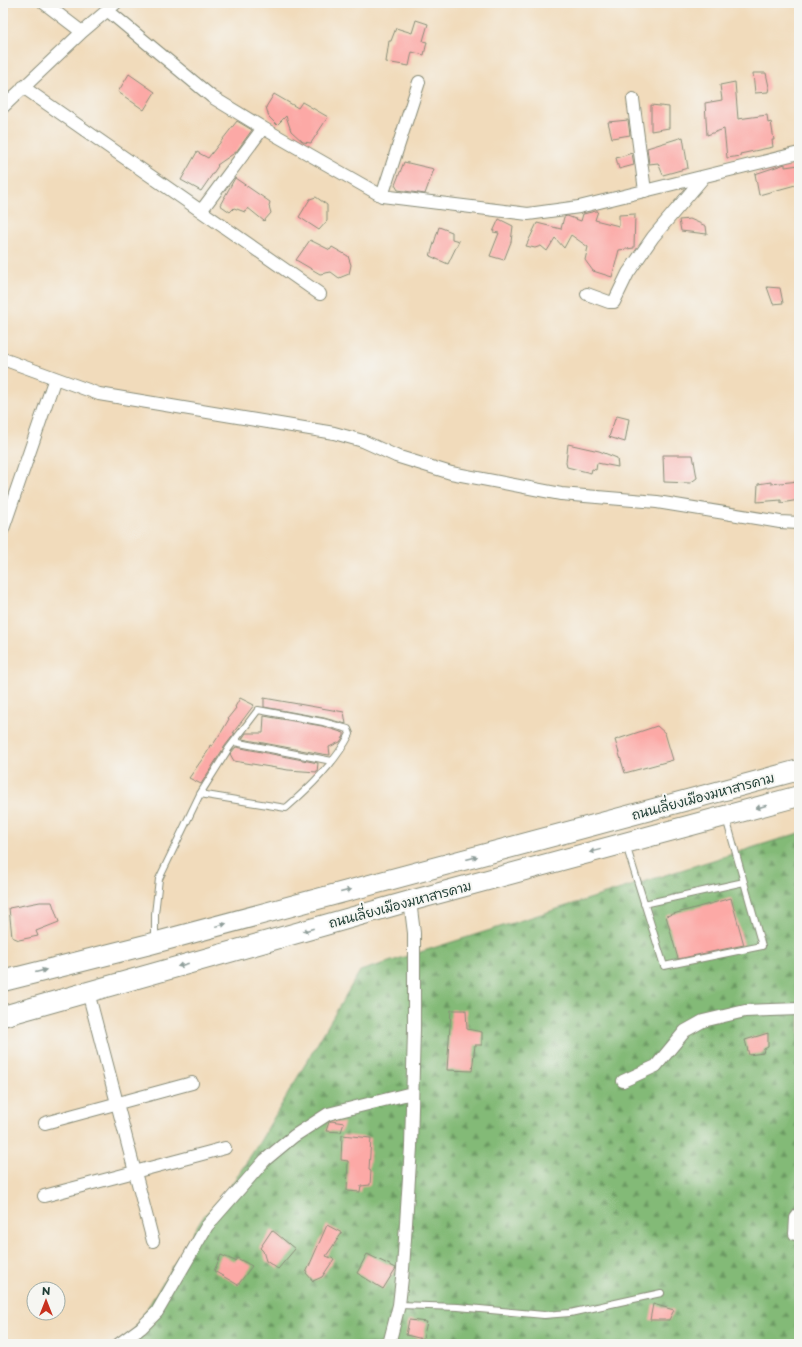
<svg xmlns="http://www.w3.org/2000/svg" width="802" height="1347" viewBox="0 0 802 1347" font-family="'Playpen Sans','Playpen Sans Thai',sans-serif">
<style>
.forest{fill:url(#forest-firs);stroke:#517c56}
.building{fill:#fca9a6}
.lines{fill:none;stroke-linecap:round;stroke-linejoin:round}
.service-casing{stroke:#888c78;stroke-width:8}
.minor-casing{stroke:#888c78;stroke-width:14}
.trunk-casing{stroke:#888c78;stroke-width:22}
.service{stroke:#fff;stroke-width:6}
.minor{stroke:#fff;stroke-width:12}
.trunk{stroke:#fff;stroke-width:20}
.oneway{fill:#8f9e9a}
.labels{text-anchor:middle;stroke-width:4;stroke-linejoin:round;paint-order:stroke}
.street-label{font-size:13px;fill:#1f3d34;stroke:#f6f6f2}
</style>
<defs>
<pattern id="forest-firs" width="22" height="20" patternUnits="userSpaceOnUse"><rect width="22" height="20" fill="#83ba77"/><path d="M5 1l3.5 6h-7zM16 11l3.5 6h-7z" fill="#6b9862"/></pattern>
</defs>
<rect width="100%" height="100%" fill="#f6f6f2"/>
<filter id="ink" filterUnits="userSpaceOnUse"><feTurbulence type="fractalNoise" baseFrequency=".025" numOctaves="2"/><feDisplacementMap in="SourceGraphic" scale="8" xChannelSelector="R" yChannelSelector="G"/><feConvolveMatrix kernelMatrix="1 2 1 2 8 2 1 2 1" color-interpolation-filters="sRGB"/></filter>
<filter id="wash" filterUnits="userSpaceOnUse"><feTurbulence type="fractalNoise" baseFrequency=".012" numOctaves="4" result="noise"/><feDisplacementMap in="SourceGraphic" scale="16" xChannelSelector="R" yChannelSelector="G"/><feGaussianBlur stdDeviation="0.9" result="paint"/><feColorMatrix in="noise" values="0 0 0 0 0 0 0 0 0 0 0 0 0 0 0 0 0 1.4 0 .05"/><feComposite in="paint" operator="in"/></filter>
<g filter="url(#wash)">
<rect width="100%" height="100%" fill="#f1dbbb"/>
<!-- forest -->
<path class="forest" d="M799,833V1344H129L133,1332L202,1218L226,1193L259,1143L360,971Z"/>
<g id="blocks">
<!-- building -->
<path class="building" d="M416,20L428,24L423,41L427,42L424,55L412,52L409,66L386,62L389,41H391L396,28L412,33Z
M753,73H766L769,87L768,92L755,93Z
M129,74L155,92L144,110L118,92Z
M735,82L738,119L767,115L768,123L771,122L774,140H772L773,147L740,154L741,156L727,158L724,129L707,135L705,103L722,100L720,85Z
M274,94L298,108L302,102L328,117L311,143L303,142L291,131L286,116L277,125L269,117L266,107Z
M651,105L669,107V128L651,131Z
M628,120L630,135L612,138L608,122Z
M237,121L252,130L236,152L217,165L218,166L201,191L181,180L197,152L208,158Z
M683,137L688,168L663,175L658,163L649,164L647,148Z
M632,153L634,165L619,169L616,158Z
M404,162L434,169L425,194L398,190L395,185Z
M785,164V167L799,165V184L759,195L755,174Z
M235,178L270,202L269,206L271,213L264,221L248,208L245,212L234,208L230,212L220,205Z
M316,197L327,205V221L319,230L299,217L310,199Z
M596,211H598L595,220L619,226V215L635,214L634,248L619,250L612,277L593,271L585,260L588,247L571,235L564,248L555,238L547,251L541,246L535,248L526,246L537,223L561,229L564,217L567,216L581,221L583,214Z
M499,219L513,226L511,242L504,260L490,256L499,233L493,232Z
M690,219L706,226L707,234L681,231L679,220Z
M439,227L452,232V239L459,241L448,264L430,256Z
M310,240L330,250L332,247L348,256L351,265L349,274L339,278L331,272L320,274L296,260Z
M767,287L780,288L783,303L773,304Z
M617,416L629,419L625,442L609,437L615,419Z
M568,444L599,451L617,458L618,467L597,463L596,470L592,469L591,473L567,467L566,463Z
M663,455H693L697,478L690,483L664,482Z
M799,481V500L781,503V500L757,502L758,484L771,482V484Z
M240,698L254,705L233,733H235L225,746L201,784L189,778L208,751L210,745L212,746L222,731L229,719L228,718L236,708L235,707Z
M264,698L344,712L346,724L324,718L264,707Z
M264,716L322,726L344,733V736L340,742L329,747L330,755L322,754L242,739L246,733H263Z
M657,726L665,733L673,760L625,773L615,740Z
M236,747L318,763L317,772L288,770L234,761L230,754Z
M731,898L744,945L678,959L666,916Z
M40,902H52L59,922L36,931L38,936L19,940L12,937L9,908Z
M451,1010H466L467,1029L482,1032V1045H475L472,1071L447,1070Z
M768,1033V1047L764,1049L763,1053L749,1055L745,1040Z
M331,1121L344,1123L341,1132L326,1131L329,1122Z
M342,1135L371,1138L369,1170L371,1171L370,1185L361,1186L360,1192L347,1191L348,1161L341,1160Z
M327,1225L342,1233L326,1256L334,1259L322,1277L313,1281L306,1273Z
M272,1230L295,1249L278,1269L266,1261L263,1251L260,1248Z
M367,1254L396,1268L383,1289L357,1273Z
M221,1255L235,1261L237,1258L252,1266L238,1285L214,1271Z
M653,1304L674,1310L669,1320H650Z
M409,1320L427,1322L423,1339L406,1335Z"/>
</g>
</g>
<g filter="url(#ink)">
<use href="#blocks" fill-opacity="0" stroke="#888c78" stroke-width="1"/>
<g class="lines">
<defs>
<path id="service" d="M234,742L332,761
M626,845L664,966L762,946L726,818
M644,904L744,882
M155,939V914L159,879L200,794L229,748L258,710L323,722L348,729L350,734C335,763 310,787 286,808L200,794
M399,1305L458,1307L544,1315L570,1313L661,1293"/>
<path id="minor" d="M44,3L82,32
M107,10L212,97L263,128L382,196L528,214L579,207L799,153
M23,87L320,294
M633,99L645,191
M3,107L82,32L116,3
M382,196L419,82
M201,211L263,128
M587,294L609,302H614L628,273L653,237L703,178
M3,359L99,394L334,433L363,441L396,456L451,473L561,494L657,502L780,522L799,523
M3,529L55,378
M88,992L153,1241
M623,1081L656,1066L685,1031L703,1021L745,1011L799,1009
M45,1123L192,1083
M44,1196L225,1148
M795,1234L796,1218L799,1214
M119,1344L141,1328L157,1312L207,1226L265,1160L294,1136L328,1114L412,1093
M389,1344L399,1305L403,1269L411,1147L414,1029V933L410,901"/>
<path id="trunk" d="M3,981L150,944L799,770
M3,1016L410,901L799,796"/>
</defs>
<!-- service casing -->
<use href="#service" class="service-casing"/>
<!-- minor casing -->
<use href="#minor" class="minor-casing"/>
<!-- trunk casing -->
<use href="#trunk" class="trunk-casing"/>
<!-- service -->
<use href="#service" class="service"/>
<!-- minor -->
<use href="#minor" class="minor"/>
<!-- trunk -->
<use href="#trunk" class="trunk"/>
</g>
<!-- one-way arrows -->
<defs><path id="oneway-solid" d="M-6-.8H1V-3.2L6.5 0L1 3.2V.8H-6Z"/></defs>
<g class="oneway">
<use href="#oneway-solid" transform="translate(761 807) rotate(164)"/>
<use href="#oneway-solid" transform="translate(595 851) rotate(165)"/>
<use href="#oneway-solid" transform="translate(472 858) rotate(-15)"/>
<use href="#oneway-solid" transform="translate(346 891) rotate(-15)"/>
<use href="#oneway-solid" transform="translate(221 925) rotate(-15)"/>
<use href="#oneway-solid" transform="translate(308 930) rotate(164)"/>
<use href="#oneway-solid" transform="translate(183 965) rotate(164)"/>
<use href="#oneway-solid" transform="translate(41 971) rotate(-14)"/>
</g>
</g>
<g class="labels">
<!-- street labels -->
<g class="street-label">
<text transform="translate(703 796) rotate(-15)" y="5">ถนนเลี่ยงเมืองมหาสารคาม</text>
<text transform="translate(400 904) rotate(-15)" y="5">ถนนเลี่ยงเมืองมหาสารคาม</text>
</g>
</g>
<!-- margin -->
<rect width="802" height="1347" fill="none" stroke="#f6f6f2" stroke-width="16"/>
<!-- north arrow -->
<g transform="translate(46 1301)"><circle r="19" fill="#f6f6f2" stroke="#a0aca6"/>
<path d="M0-3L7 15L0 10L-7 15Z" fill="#c8321e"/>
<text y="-6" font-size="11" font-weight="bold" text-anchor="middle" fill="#1f3d34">N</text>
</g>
</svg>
